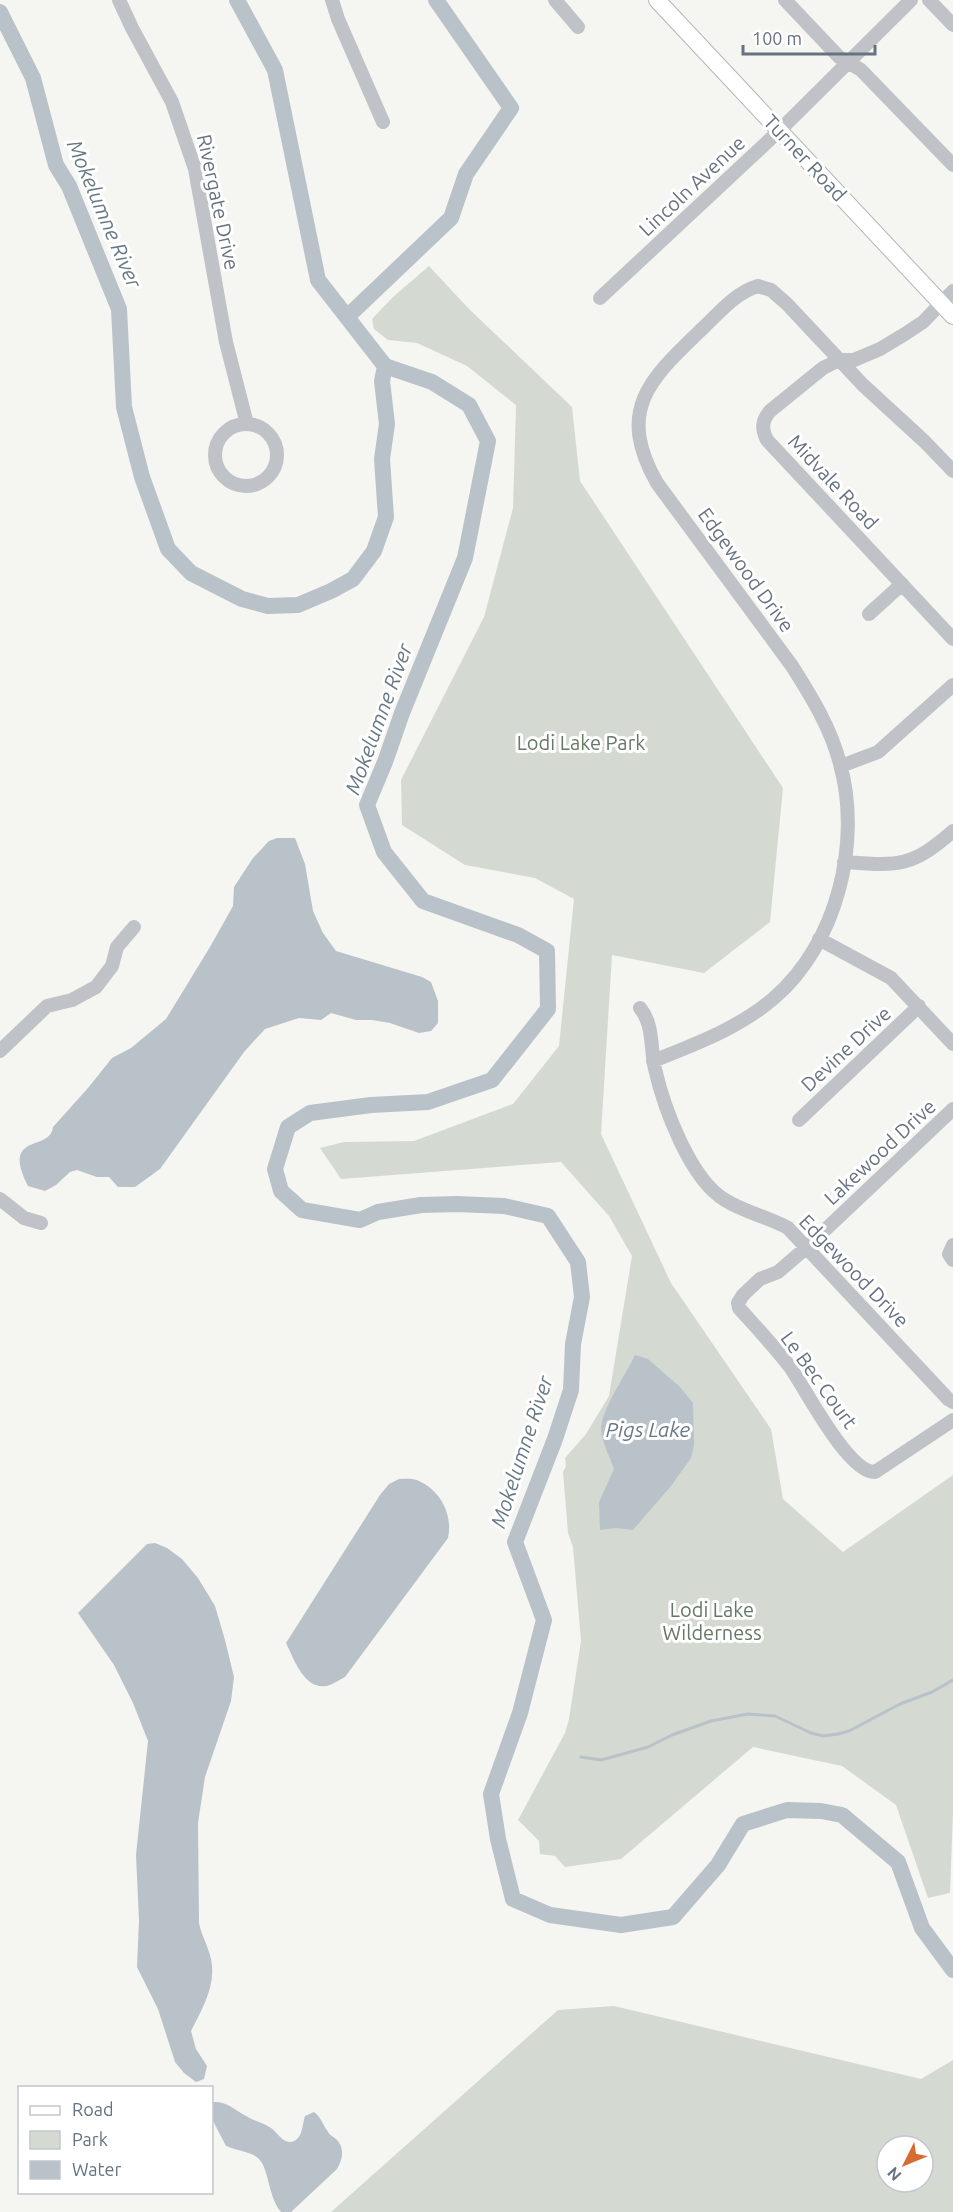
<svg xmlns="http://www.w3.org/2000/svg" width="953" height="2212" viewBox="0 0 953 2212" font-family="Ubuntu,sans-serif">
<style>
.green{fill:#d4dad2;fill-rule:evenodd}
.water{fill:#b9c2c8}
.lines{fill:none;stroke-linecap:round;stroke-linejoin:round}
.stream{stroke:#b9c2c8;stroke-width:3}
.river{stroke:#b9c2c8;stroke-width:16}
.major-casing{stroke:#b3b6ba;stroke-width:18}
.minor{stroke:#bfc2c6;stroke-width:14}
.major{stroke:#fff;stroke-width:16}
.labels{text-anchor:middle;stroke-width:6;stroke-linejoin:round;paint-order:stroke}
.street-label{font-size:20px;fill:#677281;stroke:#fff}
.park-label{font-size:20px;fill:#667965;stroke:#fff}
.water-label{font-size:21px;font-style:italic;fill:#687985;stroke:#fff}
</style>
<rect width="100%" height="100%" fill="#f5f5f2"/>
<!-- green -->
<path class="green" d="M429,266L469,309L572,407L580,481L783,788L770,922L704,973L612,955L601,1134L671,1283L771,1429L783,1499L843,1552L953,1475V1811L950,1893L928,1898L896,1805L842,1766L753,1747L621,1859L565,1867L555,1856L540,1854L539,1841L518,1820L565,1733L569,1719L581,1641L573,1547L568,1533L563,1472L566,1466L565,1458L586,1434L609,1396L632,1256L609,1216L561,1162L341,1179L320,1148L344,1142L414,1141L513,1104L559,1046L574,899L535,878L465,865L402,825L401,780L484,617L513,508L516,405L467,366L417,343L388,340L374,329L372,319L393,297Z
M614,2006L921,2079L953,2060V2212H331L558,2010ZM887,2146H923V2182H887Z"/>
<!-- water -->
<path class="water" d="M277,838H295L305,864L313,911L323,933L336,951L422,977L431,982L438,1001V1023L431,1031L419,1033L390,1023L372,1020H356L331,1013L321,1020L299,1018L265,1029L244,1052L160,1169L135,1187H118L109,1177H97L77,1170L70,1172L56,1185L45,1191L28,1186C0,1132 51,1152 53,1127L88,1088L112,1058L131,1048L166,1019L210,947L233,906L234,887L253,858L269,841Z
M635,1355L648,1359L680,1387L693,1403L694,1445L691,1458L671,1486L633,1530L616,1528L600,1530L599,1502L614,1469C610,1457 601,1441 601,1428C602,1409 626,1374 635,1355Z
M399,1479C405,1479 413,1478 419,1481C441,1491 453,1515 448,1538L345,1677C339,1680 333,1684 327,1686C304,1690 294,1659 286,1643L380,1495L389,1484Z
M155,1543L167,1548L182,1559L198,1578L215,1606L225,1640L234,1677L231,1701L205,1777L198,1823L199,1923C201,1934 207,1944 210,1955C218,1983 203,2007 191,2031L196,2049L207,2066L204,2079L196,2082L184,2073L175,2062L158,2009L137,1967L139,1920L136,1855L148,1741L133,1703L114,1665L78,1613L147,1544Z
M212,2102C227,2101 233,2109 246,2116C254,2121 263,2123 271,2128C277,2132 282,2142 290,2142C303,2141 302,2125 305,2116L314,2112C321,2117 323,2125 328,2132C330,2136 335,2137 338,2141C345,2150 342,2161 337,2169L291,2212H281C268,2197 269,2167 258,2158C251,2152 235,2150 226,2146L212,2119Z"/>
<g class="lines">
<!-- stream -->
<path class="stream" d="M581,1757L601,1760L648,1747L672,1735L711,1721L748,1714L775,1716L811,1733L823,1736L838,1734L849,1731L900,1704L932,1692L953,1680"/>
<!-- river -->
<path class="river" d="M237,0L275,70L318,280L385,366
M0,12L33,78L56,165L69,186L119,309L124,407L142,477L168,549L191,573L242,599L268,606L298,605L331,591L353,579L374,551L386,517L382,459L387,424L382,381L385,366L432,382L469,405L488,441L465,558L402,713L385,762L367,805L384,852L423,901L518,935L547,951L548,1009L492,1080L428,1102L371,1105L310,1113L288,1127L275,1169L281,1191L302,1210L360,1220L378,1212L421,1205L457,1204L504,1206L548,1216L578,1262L582,1297L573,1344L571,1390L555,1439L515,1542L544,1620L520,1713L491,1794L498,1839L513,1899L550,1915L621,1925L673,1917L718,1865L743,1824L787,1810L821,1811L842,1815L898,1862L922,1928L953,1970
M347,317L451,218L466,174L511,108L436,0"/>
<defs>
<path id="major" d="M657,0L953,316"/>
</defs>
<!-- major casing -->
<use href="#major" class="major-casing"/>
<!-- minor -->
<path class="minor" d="M119,0L132,28L172,102L195,169L226,342L247,424
M332,0L338,19L383,122
M555,0L578,27
M785,0L839,57L861,70L953,165
M929,0L953,25
M953,291L923,322L905,334L880,349L854,360H839L823,368L770,411C762,421 761,428 767,440L953,639
M600,298L779,131L911,0
M215 455a31 31 0 1 1 62 0a31 31 0 1 1-62 0Z
M869,614L902,584
M841,766L878,752L953,685
M844,862C898,866 911,868 953,831
M819,939L891,978L953,1044
M640,1008C654,1025 650,1047 655,1069C664,1108 690,1179 725,1200C744,1212 768,1217 788,1228L948,1399L953,1402
M0,1051L47,1006L72,1000L96,987L112,966L117,947L134,927
M653,1061C696,1044 739,1028 774,998C837,944 862,842 840,764C831,728 811,696 792,666L657,483C615,409 651,378 703,328C720,312 735,293 758,286L771,290L787,304L863,385L924,441L953,471
M953,1109L807,1247L778,1272L760,1279L743,1295L738,1303L739,1308C756,1327 774,1346 790,1367C805,1388 848,1473 875,1472L953,1420
M799,1120L919,1006
M0,1199L24,1218L41,1223
M953,1245L949,1254L953,1260"/>
<!-- major -->
<use href="#major" class="major"/>
</g>
<g class="labels">
<!-- street labels -->
<g class="street-label">
<text transform="translate(805 158) rotate(47)" y="7">Turner Road</text>
<text transform="translate(692 186) rotate(-43)" y="7">Lincoln Avenue</text>
<text transform="translate(218 202) rotate(78)" y="7">Rivergate Drive</text>
<text transform="translate(833 482) rotate(47)" y="7">Midvale Road</text>
<text transform="translate(746 570) rotate(54)" y="7">Edgewood Drive</text>
<text transform="translate(846 1049) rotate(-43)" y="7">Devine Drive</text>
<text transform="translate(880 1152) rotate(-43)" y="7">Lakewood Drive</text>
<text transform="translate(854 1271) rotate(46)" y="7">Edgewood Drive</text>
<text transform="translate(819 1380) rotate(54)" y="7">Le Bec Court</text>
</g>
<!-- park labels -->
<g class="park-label">
<text x="581" y="750">Lodi Lake Park</text>
<text x="712" y="1617">Lodi Lake<tspan x="712" dy="23">Wilderness</tspan></text>
</g>
<!-- water labels -->
<g class="water-label">
<text transform="translate(104 214) rotate(67)" y="7">Mokelumne River</text>
<text transform="translate(379 719) rotate(-70)" y="7">Mokelumne River</text>
<text x="648" y="1437">Pigs Lake</text>
<text transform="translate(522 1452) rotate(-72)" y="7">Mokelumne River</text>
</g>
</g>
<!-- legend -->
<rect x="18" y="2086" width="195" height="108" fill="#ffffff" stroke="#c2c7cd" stroke-width="1.5"/>
<rect x="30" y="2106" width="30" height="9" fill="#ffffff" stroke="#c2c7cd" stroke-width="1.5"/>
<text x="72" y="2116" font-size="18" fill="#677281">Road</text>
<rect x="30" y="2131" width="30" height="18" fill="#d4dad2" stroke="#c2c7cd" stroke-width="1.5"/>
<text x="72" y="2146" font-size="18" fill="#677281">Park</text>
<rect x="30" y="2161" width="30" height="18" fill="#b9c2c8" stroke="#c2c7cd" stroke-width="1.5"/>
<text x="72" y="2176" font-size="18" fill="#677281">Water</text>
<!-- north arrow -->
<g transform="translate(905 2164) rotate(227)"><circle r="28" fill="#ffffff" stroke="#c2c7cd" stroke-width="1.5"/>
<path d="M0-4.5L10 22L0 15L-10 22Z" fill="#d56d32"/>
<text y="-9" font-size="16" font-weight="bold" text-anchor="middle" fill="#677281">N</text>
</g>
<!-- scale -->
<path d="M743 45v9h132v-9" fill="none" stroke="#677281" stroke-width="3"/>
<text x="752" y="45" font-size="18" fill="#677281" stroke="#ffffff" stroke-width="4.5" paint-order="stroke">100 m</text>
</svg>
